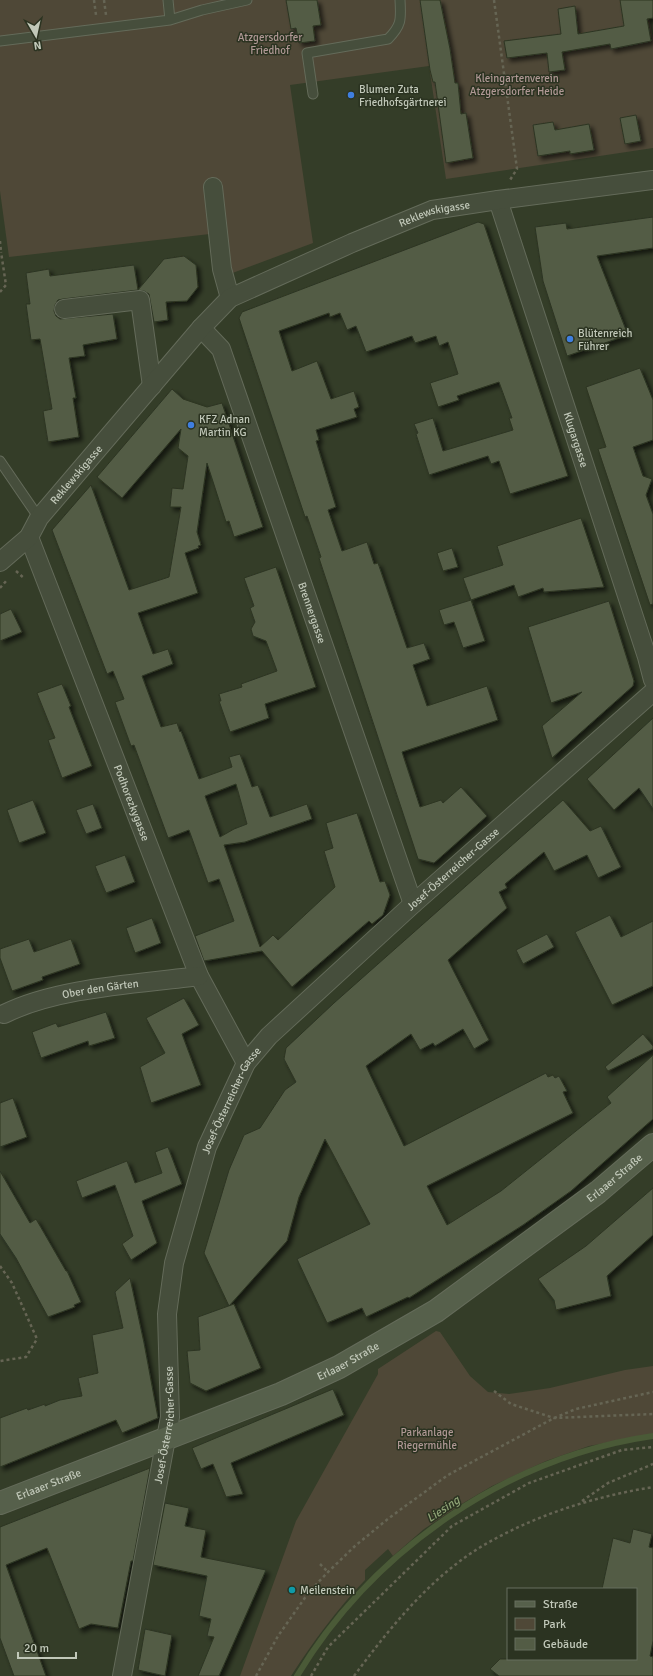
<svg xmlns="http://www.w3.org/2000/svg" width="653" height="1676" viewBox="0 0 653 1676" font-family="Signika,sans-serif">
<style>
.green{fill:#4f4837}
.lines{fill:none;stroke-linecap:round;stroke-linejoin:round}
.stream{stroke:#4a5a37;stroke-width:6}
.building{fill:#535c45;stroke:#2d3523;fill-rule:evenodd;filter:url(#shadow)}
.service-casing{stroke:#646b5a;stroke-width:11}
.minor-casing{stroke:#646b5a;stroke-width:20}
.secondary-casing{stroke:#646b5a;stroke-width:24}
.path{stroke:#666554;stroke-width:2.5;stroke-dasharray:3 3;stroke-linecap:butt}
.service{stroke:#464e3c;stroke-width:9}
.minor{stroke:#464e3c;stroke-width:18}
.secondary{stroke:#56604b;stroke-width:22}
.shop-dot{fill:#3f7fe0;stroke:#2b3321;stroke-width:1.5}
.culture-dot{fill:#0f9aa8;stroke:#2b3321;stroke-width:1.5}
.labels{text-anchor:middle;stroke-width:3;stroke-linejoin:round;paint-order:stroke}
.park-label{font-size:11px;fill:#b09895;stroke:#2b3321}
.poi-label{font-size:11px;fill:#c1c8b9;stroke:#2b3321;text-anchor:start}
.street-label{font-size:11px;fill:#c1c8b9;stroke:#2b3321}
.water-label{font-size:12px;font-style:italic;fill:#8fa376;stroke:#2b3321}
</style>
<defs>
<filter id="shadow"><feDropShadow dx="3.5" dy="3.5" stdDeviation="2" flood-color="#0009"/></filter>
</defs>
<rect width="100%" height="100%" fill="#343d28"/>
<!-- green -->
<path class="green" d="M0,0H646L653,39V148L446,179L429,66L290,85L313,243L219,278L210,234L9,257L0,191Z
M436,1331L440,1332L470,1376L488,1392L509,1394L550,1388L625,1370L653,1366V1434L589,1446L546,1461L492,1486L460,1505L424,1529L393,1556L388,1549L365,1570V1580C337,1609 313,1642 291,1676H240L296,1521L378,1374V1369Z"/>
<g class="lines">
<!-- stream -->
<path class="stream" d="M297,1676C373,1550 507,1457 653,1436"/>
</g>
<!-- building -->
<path class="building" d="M286,0H317L321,25L313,26L315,41L299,43L296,28L291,29Z
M420,0H440L450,49L455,83H458L461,114L466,113L473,158L446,163L435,82H433L430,70Z
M620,0H653V18L647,19L651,41L611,49L610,44L562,52L565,70L549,72L547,53L507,58L504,41L561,34L558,9L575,6L578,34L624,26Z
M636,115L641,141L625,144L620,118Z
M553,122L555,130L589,124L594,150L570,154V151L538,156L533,125Z
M653,217V248L597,256L628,335L567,356L543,281L535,227L566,223L567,229Z
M478,222L484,224L568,476L510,494L499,461L491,464L488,456L429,475L416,434L418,433L414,424L433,418L443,451L513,430L509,418H512L499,382L457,396L459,400L438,407L430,383L458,374L448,342L439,346L436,336L415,343L412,336L366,352L356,326L347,330L340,313L330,317L329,313L279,331L292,371L317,361L331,399L354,391L359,407L354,409L357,417L316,430L319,440L316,441L336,507L328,510L342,551L367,542L374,564L378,563L407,648L424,643L430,659L413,665L427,706L487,686L498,720L402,752L420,807L441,800L443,803L461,787L487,816L434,863L418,859L319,558L321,557L307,516L305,517L239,318L242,312Z
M184,256L196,265L198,287L187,301L166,302L168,320L154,322L149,294L144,291L138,290L164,259Z
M134,265L138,290L63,299L58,300L55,305L54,311L56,316L60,319L113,314L117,339L83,345L85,356L69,358L76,398H73L79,437L48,442L43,411L52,409L40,339L31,340L26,304H30L26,273L49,269L50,276Z
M640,368L653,400V440L633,447L643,476L652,479L646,495L653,514V604L650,605L598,449L606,447L586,387Z
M172,389L183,399L207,407L222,403L263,527L234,537L229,521L226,522L207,463L197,532L201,545L198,546L199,548L185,553L198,593L138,613L153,654L168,649L173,664L142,676L161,727L177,723L180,732L181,731L199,779L232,767L229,757L240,754L252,787L258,785L270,817L307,804L312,819L245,842L224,845L260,947L273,935L278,940L335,887L324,851L333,848L326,823L357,813L380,882L385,881L390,895L383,915L372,924L369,921L292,987L262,951L204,961L195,936L234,921L219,879L208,883L189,830L168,838L134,745L131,746L115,702L124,699L113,671L107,674L52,530L91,485L129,590L169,577L181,507H170L172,488L183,489L188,456L178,448L181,429L122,498L97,477ZM236,784L247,824L234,829L220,837L205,796Z
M581,518L604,587L544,592L543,588L518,597L514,585L471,600L463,578L503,565L497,546Z
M452,548L458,567L443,571L437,553Z
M276,567L316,687L265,704L269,718L230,732L219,701H221L219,694L242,687L241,684L277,671L266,641L253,636L251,629L255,622L250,608L254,606L244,578Z
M471,600L485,641L463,648L454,622L444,625L439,610Z
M609,601L634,681L633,686L552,758L542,726L582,692L551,703L528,627Z
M11,609L22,632L0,641V614Z
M62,684L71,706L69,707L92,766L62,778L48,740L55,738L37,693Z
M653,718V809L639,788L614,810L587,779Z
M33,800L46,833L19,843L7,810Z
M563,800L590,831L601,826L621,867L598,878L587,855L554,871L544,852L505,884L507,888L499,892L507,908L448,960L489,1040L474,1049L463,1029L435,1046L433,1043L420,1050L411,1034L366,1066L404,1146L546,1073L548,1077L553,1075L555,1078L559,1076L567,1091L563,1092L573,1113L427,1186L447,1225L501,1191L611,1103L607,1097L653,1055V1119L571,1191L523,1225L409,1298L408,1297L366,1317L362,1308L327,1323L297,1259L370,1224L325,1139L299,1197L287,1241L229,1306L204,1253L229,1170L244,1135L260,1128L285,1090L296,1082L284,1059L286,1048L334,1003Z
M93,804L102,828L86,834L76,810Z
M125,855L135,882L106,893L95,866Z
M610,915L621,937L653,921V986L612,1005L575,932Z
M152,918L161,943L135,953L126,928Z
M547,934L554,947L523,964L516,950Z
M29,939L34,952L71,939L80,964L42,977L43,980L12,991L0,958V949Z
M184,998L199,1025L182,1034L201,1085L151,1103L140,1067L165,1053L146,1018Z
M106,1012L115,1038L89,1046L88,1041L41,1058L32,1032L56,1023L58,1027Z
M643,1034L653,1046V1049L608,1071L605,1067Z
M13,1098L27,1137L0,1147V1103Z
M168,1147L182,1184L142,1201L157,1243L131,1260L122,1244L133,1236L115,1185L82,1198L76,1181L127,1161L135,1183L162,1173L155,1152Z
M0,1171L30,1223L36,1219L66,1271H67L81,1302L74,1305L75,1307L48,1317L16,1258L0,1234Z
M653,1188V1235L607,1276L611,1296L556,1310L554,1300L538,1279L586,1246Z
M130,1278L144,1343L158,1418L122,1433L116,1420L0,1467V1418L27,1408L28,1410L45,1404V1406L60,1400L82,1396L78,1378L98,1373L92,1335L123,1328L115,1292Z
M234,1304L261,1368L206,1391L190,1383L187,1351L200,1350L198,1317Z
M333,1389L344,1415L231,1463L243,1494L226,1497L213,1464L201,1469L192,1448Z
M150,1468L133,1561H131L118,1628L91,1624L79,1629L47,1548L6,1565L46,1676H14L0,1638V1527Z
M165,1503L189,1508L185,1526L206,1530L201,1557L266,1570L219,1676H198L214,1637L207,1636L211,1619L199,1616L207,1576L153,1565Z
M633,1529L652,1534L649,1547L653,1548V1641L650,1656L653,1657V1676H499L490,1669L500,1659H636V1589H602L613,1538L630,1543Z
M145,1629L172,1635L165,1676L138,1670Z"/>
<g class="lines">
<defs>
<path id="service" d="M168,0L170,20
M0,41L170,20L202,10L247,0
M313,94L307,53L388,39C402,25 401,19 400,0
M0,461L39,518"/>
<g id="minor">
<path d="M213,187L222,269L230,298"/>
<path id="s1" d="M498,200L647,657L653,680"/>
<path d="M64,309L140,300L152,386"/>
<path id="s2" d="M201,328L221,349L413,904"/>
<path id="s3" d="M29,537L199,976L246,1063"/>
<path id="s4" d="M0,562L29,537L39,518L201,328L230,298L352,243L432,210L498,200L653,180"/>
<path id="s5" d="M4,1014C58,987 139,984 199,976"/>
<path id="s6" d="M122,1676L170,1417L167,1314L174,1263L207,1147L246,1063L269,1036L413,904L653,692"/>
</g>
<g id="secondary">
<path id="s7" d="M0,1503L281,1394L339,1367L436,1311L598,1192L653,1145"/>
</g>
</defs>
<!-- service casing -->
<use href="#service" class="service-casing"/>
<!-- minor casing -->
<use href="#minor" class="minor-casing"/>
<!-- secondary casing -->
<use href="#secondary" class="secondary-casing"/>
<!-- path -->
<path class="path" d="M94,0L96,15
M104,0L106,15
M494,0L517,169L510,180
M0,241L1,252
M0,292L6,285L1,252
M16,571L25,579
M0,588L7,580
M0,1266L12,1283L37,1339L26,1357L0,1361
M494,1391L511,1404L554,1418L653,1414
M582,1501L608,1483L653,1464
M320,1564L328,1572
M256,1676L278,1636L309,1592L328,1572L355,1546L389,1518L448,1475L554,1418L576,1409L653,1392
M311,1676L328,1647L452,1526L529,1483L622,1450L653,1447
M354,1676C389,1629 428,1580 479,1548C532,1516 592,1497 653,1487"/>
<!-- service -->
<use href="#service" class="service"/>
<!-- minor -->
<use href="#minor" class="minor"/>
<!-- secondary -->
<use href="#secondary" class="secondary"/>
</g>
<!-- markers -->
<g class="shop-dot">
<circle cx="351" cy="95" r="4"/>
<circle cx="570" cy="339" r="4"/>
<circle cx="191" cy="425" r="4"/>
</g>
<circle class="culture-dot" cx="292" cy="1590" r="4"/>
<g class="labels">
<!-- park labels -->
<g class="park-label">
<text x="270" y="41">Atzgersdorfer<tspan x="270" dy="13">Friedhof</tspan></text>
<text x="517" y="82">Kleingartenverein<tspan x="517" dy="13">Atzgersdorfer Heide</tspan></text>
<text x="427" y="1436">Parkanlage<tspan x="427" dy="13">Riegermühle</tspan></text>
</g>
<!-- poi labels -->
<g class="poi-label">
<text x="359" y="93">Blumen Zuta<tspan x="359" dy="13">Friedhofsgärtnerei</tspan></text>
<text x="578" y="337">Blütenreich<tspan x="578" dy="13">Führer</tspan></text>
<text x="199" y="423">KFZ Adnan<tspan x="199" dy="13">Martin KG</tspan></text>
<text x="300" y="1594">Meilenstein</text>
</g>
<!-- street labels -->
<g class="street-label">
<text dy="4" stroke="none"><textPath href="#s4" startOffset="573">Reklewskigasse</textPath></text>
<text dy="4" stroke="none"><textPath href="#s1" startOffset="252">Klugargasse</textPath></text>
<text dy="4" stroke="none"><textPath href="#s4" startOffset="117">Reklewskigasse</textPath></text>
<text dy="4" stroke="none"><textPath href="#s2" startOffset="308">Brennergasse</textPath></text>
<text dy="4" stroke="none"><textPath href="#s3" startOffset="285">Podhorezkygasse</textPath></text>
<text dy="4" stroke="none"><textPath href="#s6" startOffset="915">Josef-Österreicher-Gasse</textPath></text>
<text dy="4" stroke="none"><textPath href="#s5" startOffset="100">Ober den Gärten</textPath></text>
<text dy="4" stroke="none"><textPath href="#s6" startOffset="591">Josef-Österreicher-Gasse</textPath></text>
<text dy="4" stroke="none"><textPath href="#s7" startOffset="700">Erlaaer Straße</textPath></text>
<text dy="4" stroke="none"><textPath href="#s7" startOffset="376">Erlaaer Straße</textPath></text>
<text dy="4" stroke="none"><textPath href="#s6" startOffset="255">Josef-Österreicher-Gasse</textPath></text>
<text dy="4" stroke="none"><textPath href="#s7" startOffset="52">Erlaaer Straße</textPath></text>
</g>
<!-- water labels -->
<g class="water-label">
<text transform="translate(443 1509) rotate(-34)" y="4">Liesing</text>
</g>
</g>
<!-- legend -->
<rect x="507" y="1588" width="130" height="72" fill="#2b3321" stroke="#676f5e"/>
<rect x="515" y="1601" width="20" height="6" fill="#56604b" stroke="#676f5e"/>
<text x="543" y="1608" font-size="12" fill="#c1c8b9">Straße</text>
<rect x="515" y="1618" width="20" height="12" fill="#4f4837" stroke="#676f5e"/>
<text x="543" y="1628" font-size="12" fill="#c1c8b9">Park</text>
<rect x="515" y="1638" width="20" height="12" fill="#535c45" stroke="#676f5e"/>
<text x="543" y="1648" font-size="12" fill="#c1c8b9">Gebäude</text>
<!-- north arrow -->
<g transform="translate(36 36) rotate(171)" stroke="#2b3321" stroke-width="3" paint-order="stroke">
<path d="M0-3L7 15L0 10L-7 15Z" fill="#c1c8b9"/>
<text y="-6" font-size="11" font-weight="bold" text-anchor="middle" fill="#c1c8b9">N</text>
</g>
<!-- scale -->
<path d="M18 1652v6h58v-6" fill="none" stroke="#c1c8b9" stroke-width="2"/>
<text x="24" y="1652" font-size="12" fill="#c1c8b9" stroke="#2b3321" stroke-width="3" paint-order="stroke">20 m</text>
</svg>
